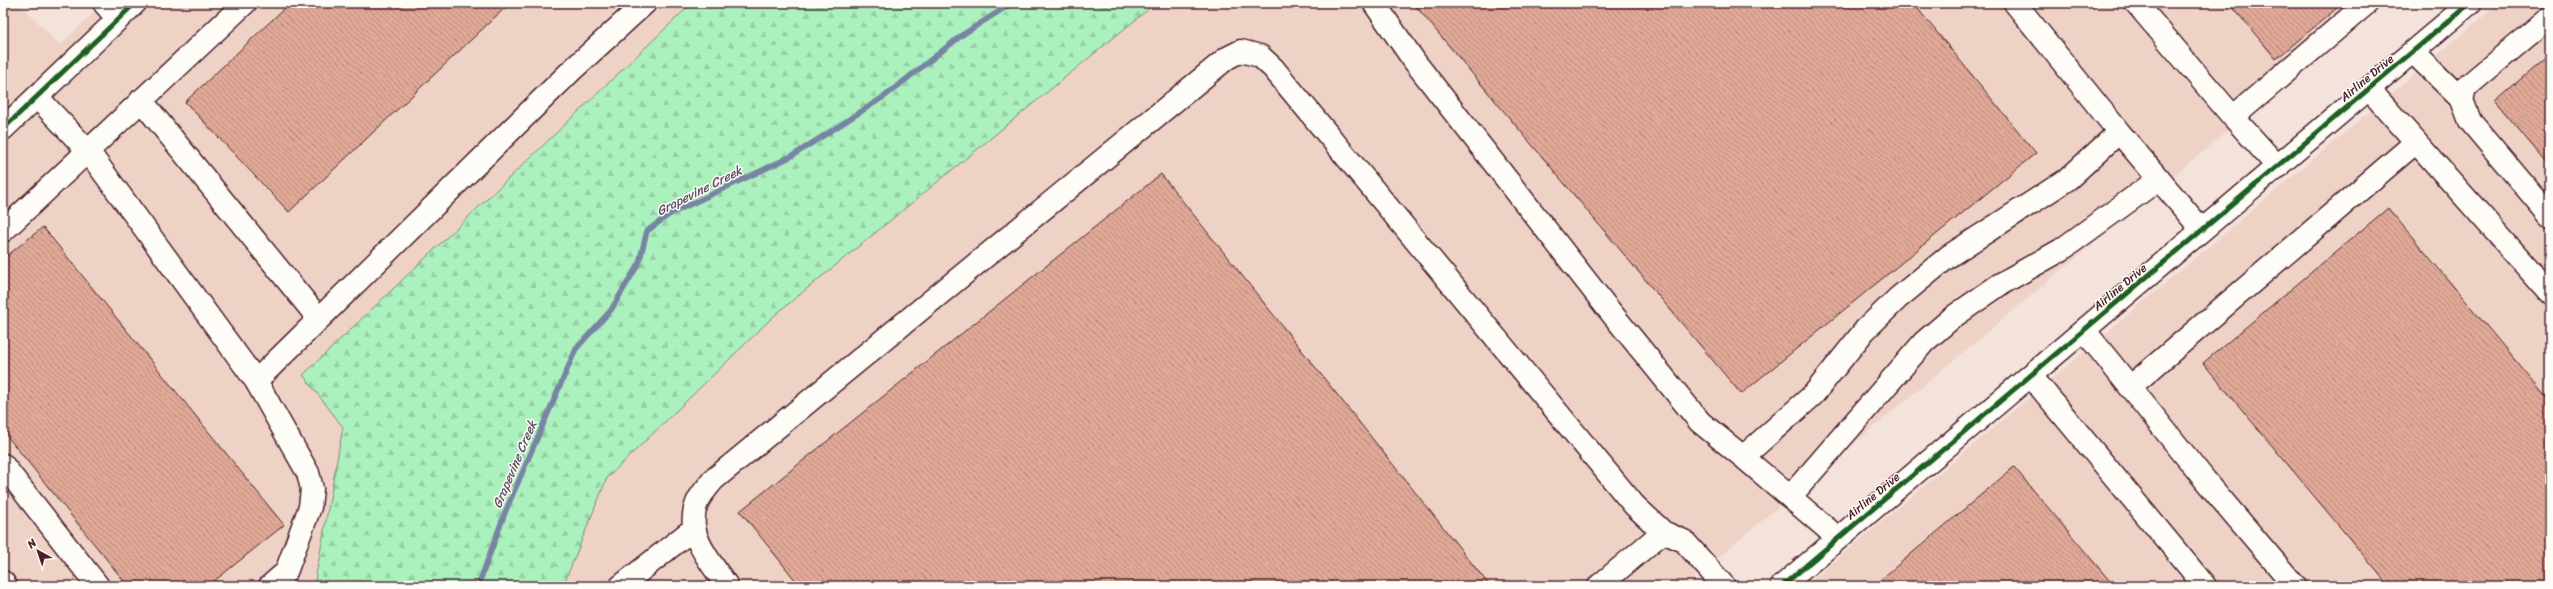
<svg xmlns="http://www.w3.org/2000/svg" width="2553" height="589" viewBox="0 0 2553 589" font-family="Sriracha,sans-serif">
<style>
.built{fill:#eed2c6}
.forest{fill:url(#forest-firs);stroke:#7a8874}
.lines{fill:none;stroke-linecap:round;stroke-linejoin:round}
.stream{stroke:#7884a3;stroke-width:5.5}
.building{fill:url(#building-back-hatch);stroke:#4a1f2b}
.minor-casing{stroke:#4a1f2b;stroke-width:25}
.minor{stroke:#fdfcf7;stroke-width:22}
.cycleway-casing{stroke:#fdfcf7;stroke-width:8}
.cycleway{stroke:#1b5e20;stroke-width:5}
.labels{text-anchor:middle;stroke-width:3;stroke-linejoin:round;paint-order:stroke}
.street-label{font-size:12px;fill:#4a1f2b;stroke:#fdfcf7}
.water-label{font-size:13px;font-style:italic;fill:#615167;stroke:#fdfcf7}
</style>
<defs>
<pattern id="forest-firs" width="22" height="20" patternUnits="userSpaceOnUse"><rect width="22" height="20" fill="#abf1bd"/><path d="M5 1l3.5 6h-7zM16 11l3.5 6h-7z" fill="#95cea3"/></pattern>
<pattern id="building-back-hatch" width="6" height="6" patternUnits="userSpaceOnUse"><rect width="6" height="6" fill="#e0a997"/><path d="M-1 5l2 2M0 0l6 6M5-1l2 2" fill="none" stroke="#b8897b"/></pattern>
</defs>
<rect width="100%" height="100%" fill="#f4e3da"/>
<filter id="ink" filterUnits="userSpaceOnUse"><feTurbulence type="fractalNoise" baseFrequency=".025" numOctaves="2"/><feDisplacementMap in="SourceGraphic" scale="8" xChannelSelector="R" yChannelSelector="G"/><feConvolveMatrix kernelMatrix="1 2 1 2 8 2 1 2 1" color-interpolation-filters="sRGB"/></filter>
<g filter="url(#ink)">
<!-- built -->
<path class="built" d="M3,3H19L60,45L103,3H692L303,375L343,427L314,586H3Z
M1156,3H2380L1684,586H563L607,478L776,314Z
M2499,3H2550V586H1805Z"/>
<!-- forest -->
<path class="forest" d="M692,3H1156L776,314L607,478L563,586H314L343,427L303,375Z"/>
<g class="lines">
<!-- stream -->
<path class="stream" d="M478,586L506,510L576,349L611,310L639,263L647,231L670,214L792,156L885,96L962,35L1012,3"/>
</g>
<!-- building -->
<path class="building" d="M290,3H510L289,212L185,102Z
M1413,3H1913L2036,153L1741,394Z
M2229,3H2343L2276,59Z
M2550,54V167L2495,101Z
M1161,174L1490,586H800L740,511Z
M2388,208L2550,402V586H2389L2203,363Z
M43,227L284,525L208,586H128L3,431V259Z
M2014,467L2114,586H1873Z"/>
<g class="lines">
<defs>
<path id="minor" d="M104,3L118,19
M1374,3L1415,62L1605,305L1700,422L1743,457
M2015,3L2119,132
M2136,3L2233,117L2367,3
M2550,17L2465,88L2462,100L2470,121L2550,216
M2413,52L2462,100
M2369,89L2550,293
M37,97L88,151L256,381L572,70L645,3
M141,100L319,319
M2233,117L2278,167
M3,129L135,3
M3,231L245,3
M2084,330L2205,480L2295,586
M2031,376L2205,586
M256,381L308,473L312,489L310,507L286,572L270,586
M2130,387L2416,142
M3,465L98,586
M1790,497L1924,342L1953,317L1999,285L2061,250L2159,179
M1838,538L1743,457L1813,395L1865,330L1898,298L1949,256L2068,179L2119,132L2202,230
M3,582L6,586
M621,586L693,529
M727,586C711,562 684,534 697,503C700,495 708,487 713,480L1227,58L1241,51L1260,56L1273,68L1634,505L1663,532L1684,541L1724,586
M1599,586L1663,532
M1782,586L2470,3"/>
</defs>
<!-- minor casing -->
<use href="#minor" class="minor-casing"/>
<!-- minor -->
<use href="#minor" class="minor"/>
<defs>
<path id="cycleway" d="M3,129L135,3
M1782,586L2470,3"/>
</defs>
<!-- cycleway casing -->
<use href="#cycleway" class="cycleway-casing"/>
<!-- cycleway -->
<use href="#cycleway" class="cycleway"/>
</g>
</g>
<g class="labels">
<!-- street labels -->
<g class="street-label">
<text transform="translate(2367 78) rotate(-40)" y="4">Airline Drive</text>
<text transform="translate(2120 287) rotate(-40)" y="4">Airline Drive</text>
<text transform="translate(1873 496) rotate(-40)" y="4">Airline Drive</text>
</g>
<!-- water labels -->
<g class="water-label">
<text transform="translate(699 190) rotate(-27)" y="5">Grapevine Creek</text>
<text transform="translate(514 464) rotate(-67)" y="5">Grapevine Creek</text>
</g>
</g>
<!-- margin -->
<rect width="2553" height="589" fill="none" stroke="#fdfcf7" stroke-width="16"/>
<rect x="8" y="8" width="2537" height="573" fill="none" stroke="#4a1f2b" stroke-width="1.5" filter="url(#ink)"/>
<!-- north arrow -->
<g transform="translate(38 551) rotate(320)" stroke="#fdfcf7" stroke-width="3" paint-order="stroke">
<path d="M0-3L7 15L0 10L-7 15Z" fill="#4a1f2b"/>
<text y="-6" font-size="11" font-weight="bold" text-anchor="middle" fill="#4a1f2b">N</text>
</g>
</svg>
